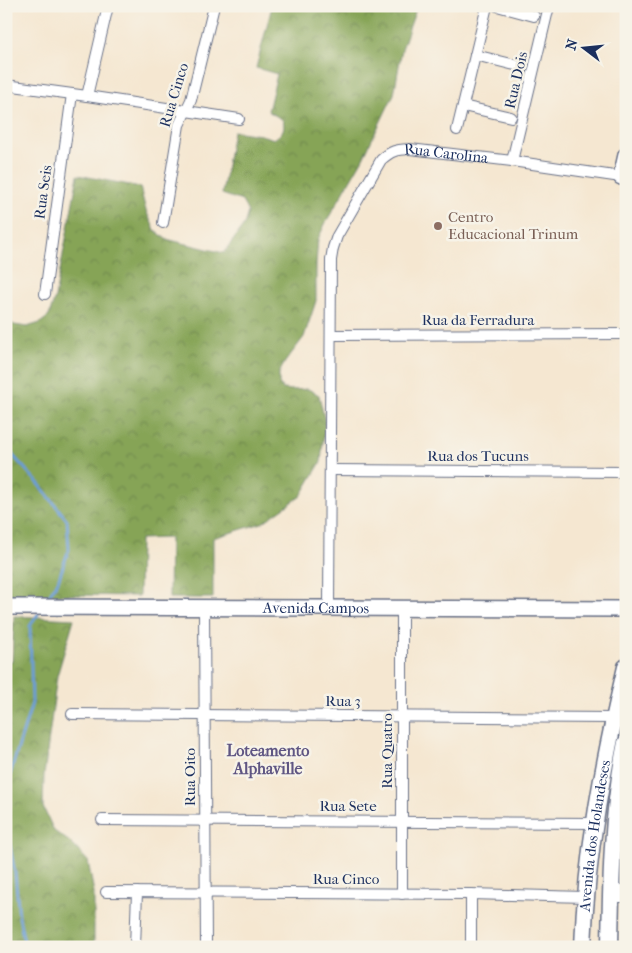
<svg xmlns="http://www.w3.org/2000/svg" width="632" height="953" viewBox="0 0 632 953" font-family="'IM FELL French Canon',serif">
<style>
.forest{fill:url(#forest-crowns);stroke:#506a5a}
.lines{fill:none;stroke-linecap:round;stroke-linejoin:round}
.stream{stroke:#6a9dd6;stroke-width:3}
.street-casing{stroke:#676f86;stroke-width:12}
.secondary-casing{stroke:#676f86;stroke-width:18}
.primary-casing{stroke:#676f86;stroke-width:19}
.street{stroke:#fff;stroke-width:10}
.secondary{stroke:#fff;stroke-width:15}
.primary{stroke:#fff;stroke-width:16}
.education-dot{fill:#8d6e63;stroke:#f7f3e8;stroke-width:2}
.labels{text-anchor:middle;stroke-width:5;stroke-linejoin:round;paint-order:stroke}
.street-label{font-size:15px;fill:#1b2f5e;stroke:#f7f3e8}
.education-label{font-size:15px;fill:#785e54;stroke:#f7f3e8;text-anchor:start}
.neighbourhood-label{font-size:16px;font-weight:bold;fill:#5f5683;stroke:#f7f3e8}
</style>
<defs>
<pattern id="forest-crowns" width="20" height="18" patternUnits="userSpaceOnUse" patternTransform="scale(1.25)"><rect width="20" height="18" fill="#86a457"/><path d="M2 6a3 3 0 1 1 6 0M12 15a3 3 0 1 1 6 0" fill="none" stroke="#6d864b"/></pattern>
</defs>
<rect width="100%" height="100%" fill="#f7f3e8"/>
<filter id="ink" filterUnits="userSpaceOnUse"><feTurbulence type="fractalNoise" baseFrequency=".02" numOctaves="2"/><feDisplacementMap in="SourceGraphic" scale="10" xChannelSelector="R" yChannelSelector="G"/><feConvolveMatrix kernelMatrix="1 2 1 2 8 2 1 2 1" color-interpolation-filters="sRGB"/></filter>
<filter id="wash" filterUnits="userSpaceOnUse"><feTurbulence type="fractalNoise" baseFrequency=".0096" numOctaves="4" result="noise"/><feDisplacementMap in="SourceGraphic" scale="20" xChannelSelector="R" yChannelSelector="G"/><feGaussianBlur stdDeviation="1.12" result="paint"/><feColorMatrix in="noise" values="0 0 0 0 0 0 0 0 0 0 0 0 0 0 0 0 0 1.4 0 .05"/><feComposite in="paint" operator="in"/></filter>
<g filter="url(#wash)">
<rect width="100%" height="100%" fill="#f5e7d1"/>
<!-- forest -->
<path class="forest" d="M272,6H417L402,49L394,94L362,160L326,222L318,239L316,264V301L304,337L285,362L279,373V383L283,389L292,390L308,389L319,395L325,422L321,462L301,496L262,523L213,538V598H169L170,538L140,539L139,596L6,594V318L14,325L27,327L40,323L49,316L55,297L78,175L140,187L146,211L155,230L166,239L224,253L244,225L248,212L242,201L222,194L233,131L261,135L274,139C281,134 286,130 283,120L268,111L277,74L256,68Z
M14,616L74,619L57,676L44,775L43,807L54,831L70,842L88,861L94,893V947H6V661H12Z"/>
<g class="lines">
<!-- stream -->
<path class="stream" d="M6,448L39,484L67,520L69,549L58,581L48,597
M6,787L32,703L30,626L38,614
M6,826L15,873L19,917L25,947"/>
</g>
</g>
<g filter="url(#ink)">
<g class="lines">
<defs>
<g id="street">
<path d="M497,6L534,16"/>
<path d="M475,55L523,67"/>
<path d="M6,85L87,96L239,119"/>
<path d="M87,96L108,6"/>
<path d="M463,106L511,117"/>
<path d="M457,130L487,6"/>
<path d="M512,161L549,6"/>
<path d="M163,223L179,125L191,100L214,6"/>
<path d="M45,294L72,94"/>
<path d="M331,335L626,334"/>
<path d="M330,470L626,472"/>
<path d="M204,608L206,947"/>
<path id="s1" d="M329,608L331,260L333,248L337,236L381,160C392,150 396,150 410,149L512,161L621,177"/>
<path d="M402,609V894"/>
<path d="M72,714L614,718"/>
<path d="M102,820L594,823"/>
<path d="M611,890H626"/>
<path d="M106,892L471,894L585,897"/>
<path d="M611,897H626"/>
<path d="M135,947L137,892"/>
<path d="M471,947V894"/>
</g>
<g id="secondary">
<path d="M626,155L621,177H626"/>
<path id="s2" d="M6,607L626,609"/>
</g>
<g id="primary">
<path id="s3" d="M583,947C586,852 604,759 626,667"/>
<path d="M610,947C611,878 612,810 626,743"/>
</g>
</defs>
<!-- street casing -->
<use href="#street" class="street-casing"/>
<!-- secondary casing -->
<use href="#secondary" class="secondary-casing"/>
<!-- primary casing -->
<use href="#primary" class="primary-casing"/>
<!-- street -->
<use href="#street" class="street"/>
<!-- secondary -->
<use href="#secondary" class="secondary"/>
<!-- primary -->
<use href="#primary" class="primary"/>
</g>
</g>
<!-- markers -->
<circle class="education-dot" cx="438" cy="226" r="5"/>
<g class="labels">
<!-- street labels -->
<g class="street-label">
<text transform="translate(516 80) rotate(-77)" y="5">Rua Dois</text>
<text transform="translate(174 95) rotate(-73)" y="5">Rua Cinco</text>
<text dy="5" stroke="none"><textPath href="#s1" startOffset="529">Rua Carolina</textPath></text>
<text transform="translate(43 192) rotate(-82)" y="5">Rua Seis</text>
<text x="478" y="325">Rua da Ferradura</text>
<text x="478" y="461">Rua dos Tucuns</text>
<text dy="5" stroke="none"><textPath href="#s2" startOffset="310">Avenida Campos</textPath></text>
<text x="343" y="706">Rua 3</text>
<text transform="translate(387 751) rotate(-90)" y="5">Rua Quatro</text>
<text transform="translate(190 777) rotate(-90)" y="5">Rua Oito</text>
<text x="348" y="811">Rua Sete</text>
<text dy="5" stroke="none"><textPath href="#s3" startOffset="112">Avenida dos Holandeses</textPath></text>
<text x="346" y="884">Rua Cinco</text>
</g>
<!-- education labels -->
<g class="education-label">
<text x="448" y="222">Centro<tspan x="448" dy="17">Educacional Trinum</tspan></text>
</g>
<!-- neighbourhood labels -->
<g class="neighbourhood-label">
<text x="268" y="756">Loteamento<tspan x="268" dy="18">Alphaville</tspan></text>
</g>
</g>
<!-- margin -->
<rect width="632" height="953" fill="none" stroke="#f7f3e8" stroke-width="25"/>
<!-- north arrow -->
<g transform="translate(584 48) rotate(286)" stroke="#f7f3e8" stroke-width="4" paint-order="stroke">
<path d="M0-4L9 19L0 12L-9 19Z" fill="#1b2f5e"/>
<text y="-8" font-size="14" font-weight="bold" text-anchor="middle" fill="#1b2f5e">N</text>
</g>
</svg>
